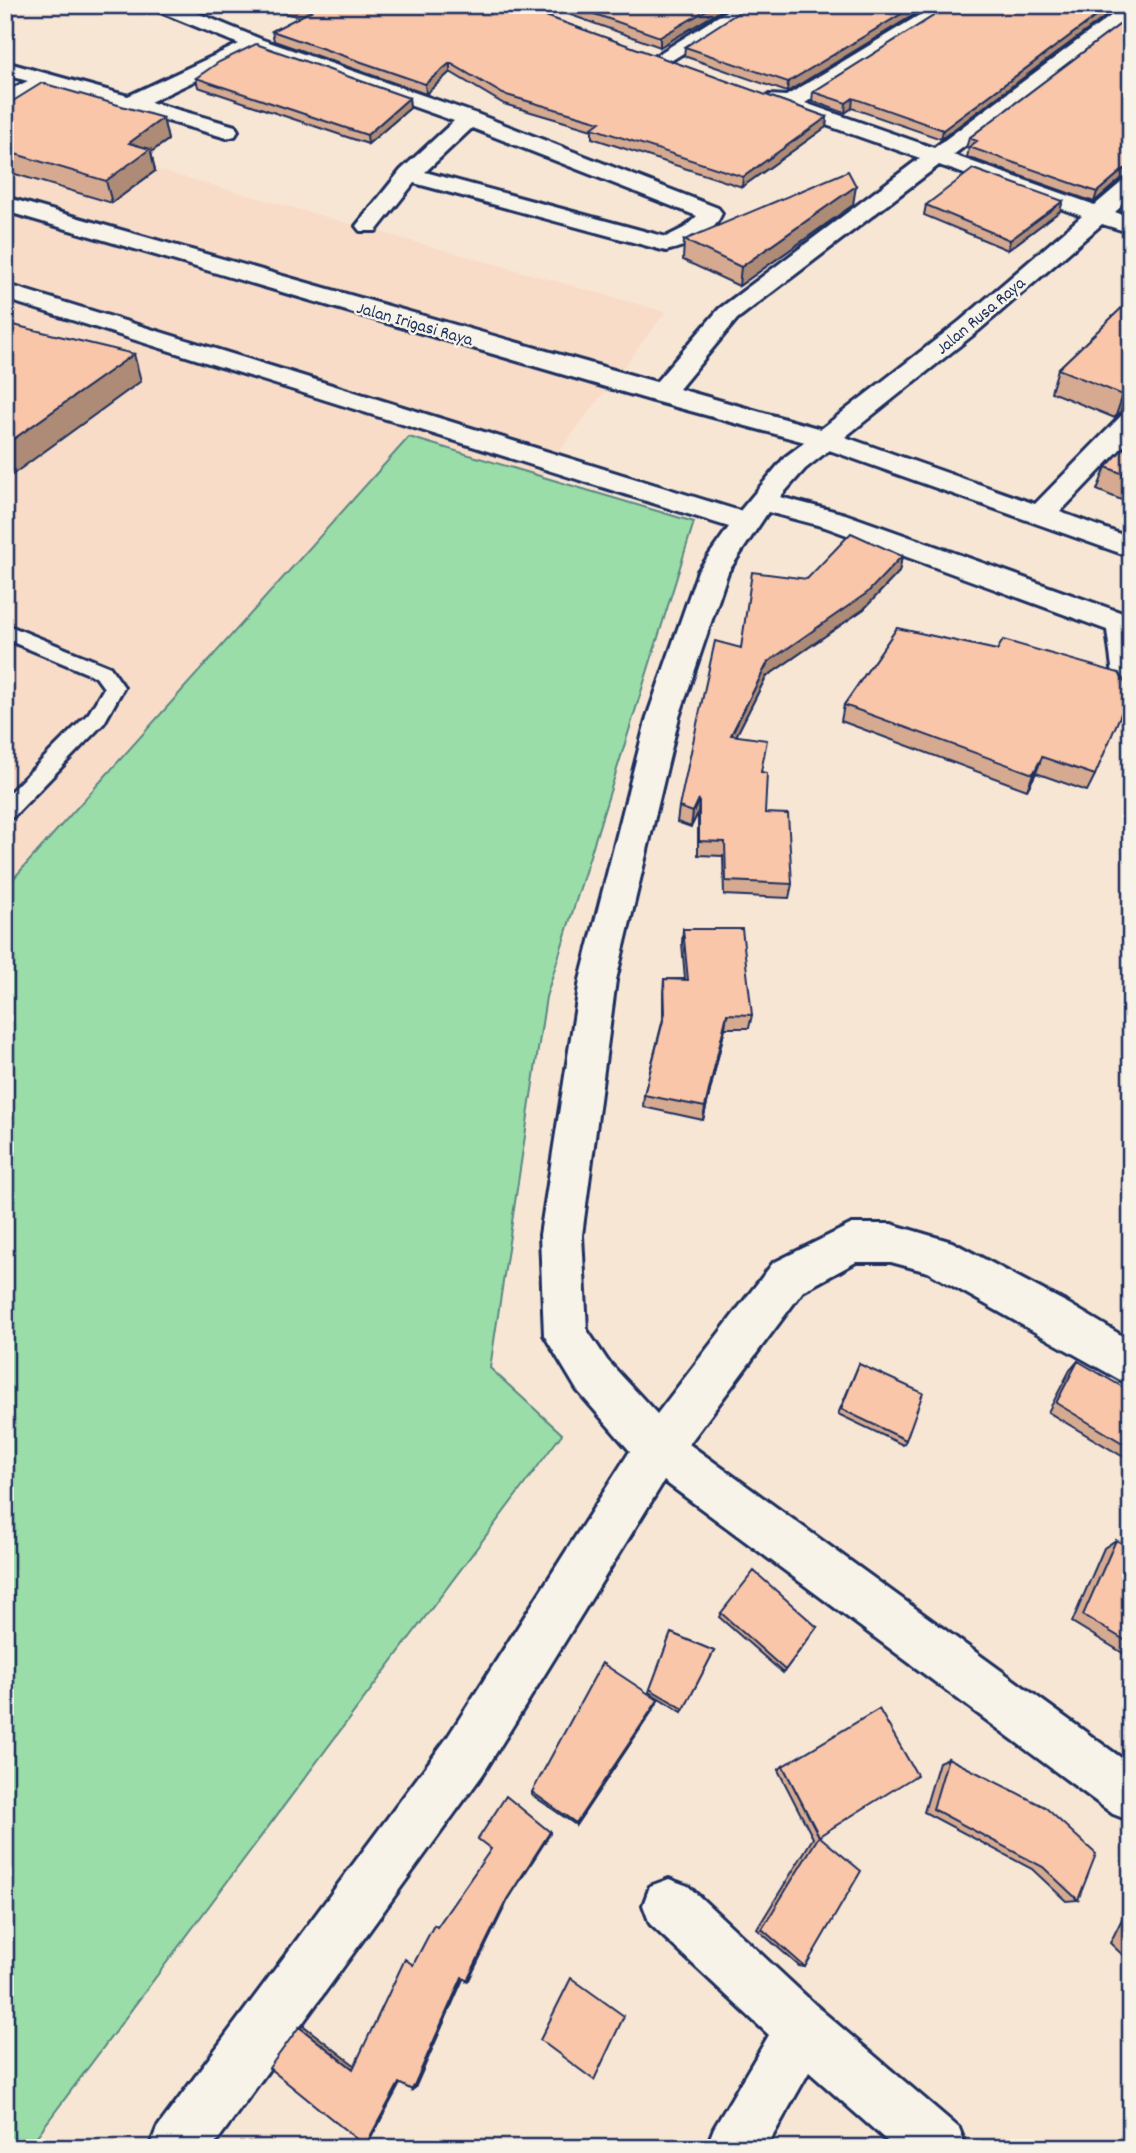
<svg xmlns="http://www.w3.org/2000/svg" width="1136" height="2153" viewBox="0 0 1136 2153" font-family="Dekko,sans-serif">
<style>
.built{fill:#f8dcc8}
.green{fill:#9adda8;stroke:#5a8683;stroke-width:2}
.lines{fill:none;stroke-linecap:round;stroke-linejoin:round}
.service-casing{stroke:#1b2f5e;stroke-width:6}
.minor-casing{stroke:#1b2f5e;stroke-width:6}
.service{fill:#f7f3e8;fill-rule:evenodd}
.minor{fill:#f7f3e8;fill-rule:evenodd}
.wall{fill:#d6aa91;stroke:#1b2f5e;stroke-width:2}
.shaded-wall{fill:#ae8b76;stroke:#1b2f5e;stroke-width:2}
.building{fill:#f9c6a9;stroke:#1b2f5e;stroke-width:2}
.labels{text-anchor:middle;stroke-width:5;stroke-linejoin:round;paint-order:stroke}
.far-street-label{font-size:18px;fill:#1b2f5e;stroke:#f7f3e8}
</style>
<rect width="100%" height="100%" fill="#f8e6d5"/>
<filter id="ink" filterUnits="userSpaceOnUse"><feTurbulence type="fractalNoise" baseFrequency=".0143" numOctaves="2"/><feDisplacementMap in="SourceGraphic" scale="14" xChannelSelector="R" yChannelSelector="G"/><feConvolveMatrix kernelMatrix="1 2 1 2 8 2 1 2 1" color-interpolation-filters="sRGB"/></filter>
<g filter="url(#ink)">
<!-- built -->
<path class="built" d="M5,127L666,312L540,476L408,437L5,887Z"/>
<!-- green -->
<path class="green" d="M409,437L694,522L546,997L490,1368L562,1434L28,2148H12L5,2139V888Z"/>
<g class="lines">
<defs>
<path id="service" d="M5,624L110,667L124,687L104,723L13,817L5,819V797L89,713L104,688L96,677L5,639Z"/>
<path id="minor" d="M150,5H178L263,40L477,114L718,208L722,213C712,237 690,245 666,251L414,183L376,231H360L356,226L401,170L454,121L257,51L150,102L235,126L238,131L235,136L227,138L50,87L5,106V92L28,81L5,75V62L128,96L239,44L153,9ZM472,128L697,216L684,228L666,237L425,172Z
M537,5H562L537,19L527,13Z
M736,5H760L669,62L662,64L652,58Z
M936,5H960L805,103L934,148L1124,6L1131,5V20L953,155L1095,205L1123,181L1131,179V198L1115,212L1131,218V233L1102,224L978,331L845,437L1035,504L1121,416L1131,414V438L1060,512L1131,538V557L829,450L805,469L780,497L845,514L1131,616V701L1120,698L1115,690L1107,630L825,527L768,512L728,572L679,717L616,980L582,1235L587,1330L607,1360L657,1414L773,1263L852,1224H891L952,1242L1069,1304L1131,1341V1386L928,1272L891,1262H856L803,1291L689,1444L1131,1765V1821L1113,1814L664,1481L483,1774L212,2148H149L157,2128L447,1738L630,1451L577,1390L544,1335L540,1235L580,980L647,717L698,571L729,527L5,299V284L740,511L785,457L805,442L650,400L5,211V197L656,382L719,309L920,158L769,105L766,100L769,95L786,96ZM939,165L1082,216L960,321L821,429L679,389L737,319Z
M669,1879L688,1886L822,2011L959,2128L967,2148H895L809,2072L766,2148H706L714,2128L769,2035L650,1924L643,1905L650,1886Z"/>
</defs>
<!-- service casing -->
<use href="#service" class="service-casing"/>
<!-- minor casing -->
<use href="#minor" class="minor-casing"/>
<!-- service -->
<use href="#service" class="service"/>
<!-- minor -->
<use href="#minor" class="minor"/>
</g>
<!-- wall -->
<path class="wall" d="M254,5H515L827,117L826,127L742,187L592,138V130L504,104L450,72L426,94L274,41L272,31L300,17Z
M543,5H730L660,47Z
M930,5L787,92L684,56L685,47Z
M951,5H1121L941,139L852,108L845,113L812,101L813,92Z
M1131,16V177L1121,179L1094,202L967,157L969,149L966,148L969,138Z
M196,78L409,98L410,108L368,144L198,87Z
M5,106L163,118L168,140L151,152L155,171L112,203L5,171Z
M1131,194V215L1120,211L1123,201Z
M853,205L739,286L683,260L684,240Z
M926,205L1060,211L1008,250L924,215Z
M1131,299V412L1120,413L1115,418L1051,392L1058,369Z
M1131,440V504L1097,490L1106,467Z
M902,556L899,572L864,609L766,677L736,736L762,772L765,813L792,884L789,898L724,895L723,856L698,855V813L691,827L677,822L679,807L741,648L807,579Z
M897,628L1095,775L1087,791L1036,773L1027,790L841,721L844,705Z
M683,929L752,1015L749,1028H725L703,1120L643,1107L644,1095L663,1019V993L664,979H685L682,943Z
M1078,1361L1131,1448L1122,1456L1048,1412L1070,1370Z
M859,1364L906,1440L903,1445L838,1414Z
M1116,1540L1131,1549V1658L1072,1622L1104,1548Z
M721,1613L817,1627L783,1673L719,1617Z
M671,1633L714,1651L682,1712L649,1692Z
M658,1700L656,1705L576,1825L532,1795V1792Z
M948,1758L1078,1900L1066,1901L1032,1869L924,1812L939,1762Z
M783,1766L819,1836L805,1967L799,1966L757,1929L813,1838L778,1770Z
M1131,1901V1963L1110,1943Z
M1125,2127L1131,2129V2148H1117Z"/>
<!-- shaded-wall -->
<path class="shaded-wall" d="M715,5H730L660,47V37Z
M916,5H930L787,92L788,82Z
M1111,5H1121L941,139L943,130Z
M450,63V72L426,94L425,84Z
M409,98L410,108L368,144L367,135Z
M853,98L852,108L845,113L846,103Z
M827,117L826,127L742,187L743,177Z
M163,118L168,140L151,152L155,171L112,203L106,181L129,143Z
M1131,168V177L1121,179L1094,202L1097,192L1124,169Z
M856,186L853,205L739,286L741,267Z
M1063,201L1060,211L1008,250L1010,240Z
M134,354L141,381L5,480V445Z
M1129,391L1120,413L1115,418L1123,395Z
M902,556L899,572L864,609L766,677L729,750L731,735L768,662Z
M1042,757L1036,773L1027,790L1033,774Z
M699,799L698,813L691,827L693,812Z
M727,1014L725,1028L703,1120L705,1107Z
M658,1700L656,1705L576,1825V1823Z
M550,1832V1834L508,1900L469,1980L467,1981L507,1899Z
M462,1977H464L415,2088L412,2090Z
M304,2026L357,2067L353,2069L299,2027Z
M402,2080L369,2142L365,2146L399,2083Z"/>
<!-- building -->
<path class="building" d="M289,5H515L827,117L743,177L592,128L600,122L503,94L450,63L425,84L272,31L311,11Z
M569,5H715L660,37Z
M750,5H916L788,82L685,47Z
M951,5H1111L943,130L853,98L846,103L813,92Z
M1131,16V168L1124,169L1097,192L969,147L977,141L969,138Z
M256,44L409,98L367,135L196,78L219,62Z
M42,83L163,118L129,143L150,149L106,181L5,151V106Z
M973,169L1063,201L1010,240L926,205Z
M848,171L856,186L741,267L684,240Z
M1131,194V204L1123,201Z
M1131,299V390L1129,391L1123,395L1058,369Z
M5,323L134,354L5,445Z
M1131,440V477L1106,467Z
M851,533L902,556L867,593L768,662L731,735L767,740L761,772L767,773L765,813L788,814L792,884L726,881L725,842L699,841V799L693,812L679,807L715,641L741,648L752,572L807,579Z
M897,628L997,650L1003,640L1119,673L1125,683L1131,685V690L1095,775L1042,757L1033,774L844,705Z
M683,929H742L752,1015L727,1014L705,1107L644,1095L665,1013L664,979L688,980Z
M1078,1361L1131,1392V1448L1056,1403Z
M859,1364L923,1393L906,1440L841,1409Z
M1116,1540L1131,1549V1644L1083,1615Z
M754,1571L817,1627L785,1670L721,1613Z
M671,1633L714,1651L684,1709L650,1689Z
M602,1663L658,1700L576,1823L532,1792Z
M879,1709L917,1775L819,1836L783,1766Z
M948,1758L1045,1807L1096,1854L1078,1900L1043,1867L933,1809Z
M506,1796L550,1832L507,1899L467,1981L462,1977L412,2090L399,2083L365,2146L269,2068L299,2027L353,2069L405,1959L413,1965L434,1925L437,1927L491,1849L478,1839Z
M819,1836L861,1871L805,1967L762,1929Z
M1131,1929V1950L1124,1943Z
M571,1978L624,2016L594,2080L540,2040Z
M1131,2134V2148H1125Z"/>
</g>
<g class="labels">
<!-- far-street labels -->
<g class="far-street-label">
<text transform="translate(980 315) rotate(-40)" y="6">Jalan Rusa Raya</text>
<text transform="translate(415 323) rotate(16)" y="6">Jalan Irigasi Raya</text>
</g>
</g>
<!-- margin -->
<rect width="1136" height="2153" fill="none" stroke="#f7f3e8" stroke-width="28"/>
<rect x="14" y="14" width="1108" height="2125" fill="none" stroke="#1b2f5e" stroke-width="2.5" filter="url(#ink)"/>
</svg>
